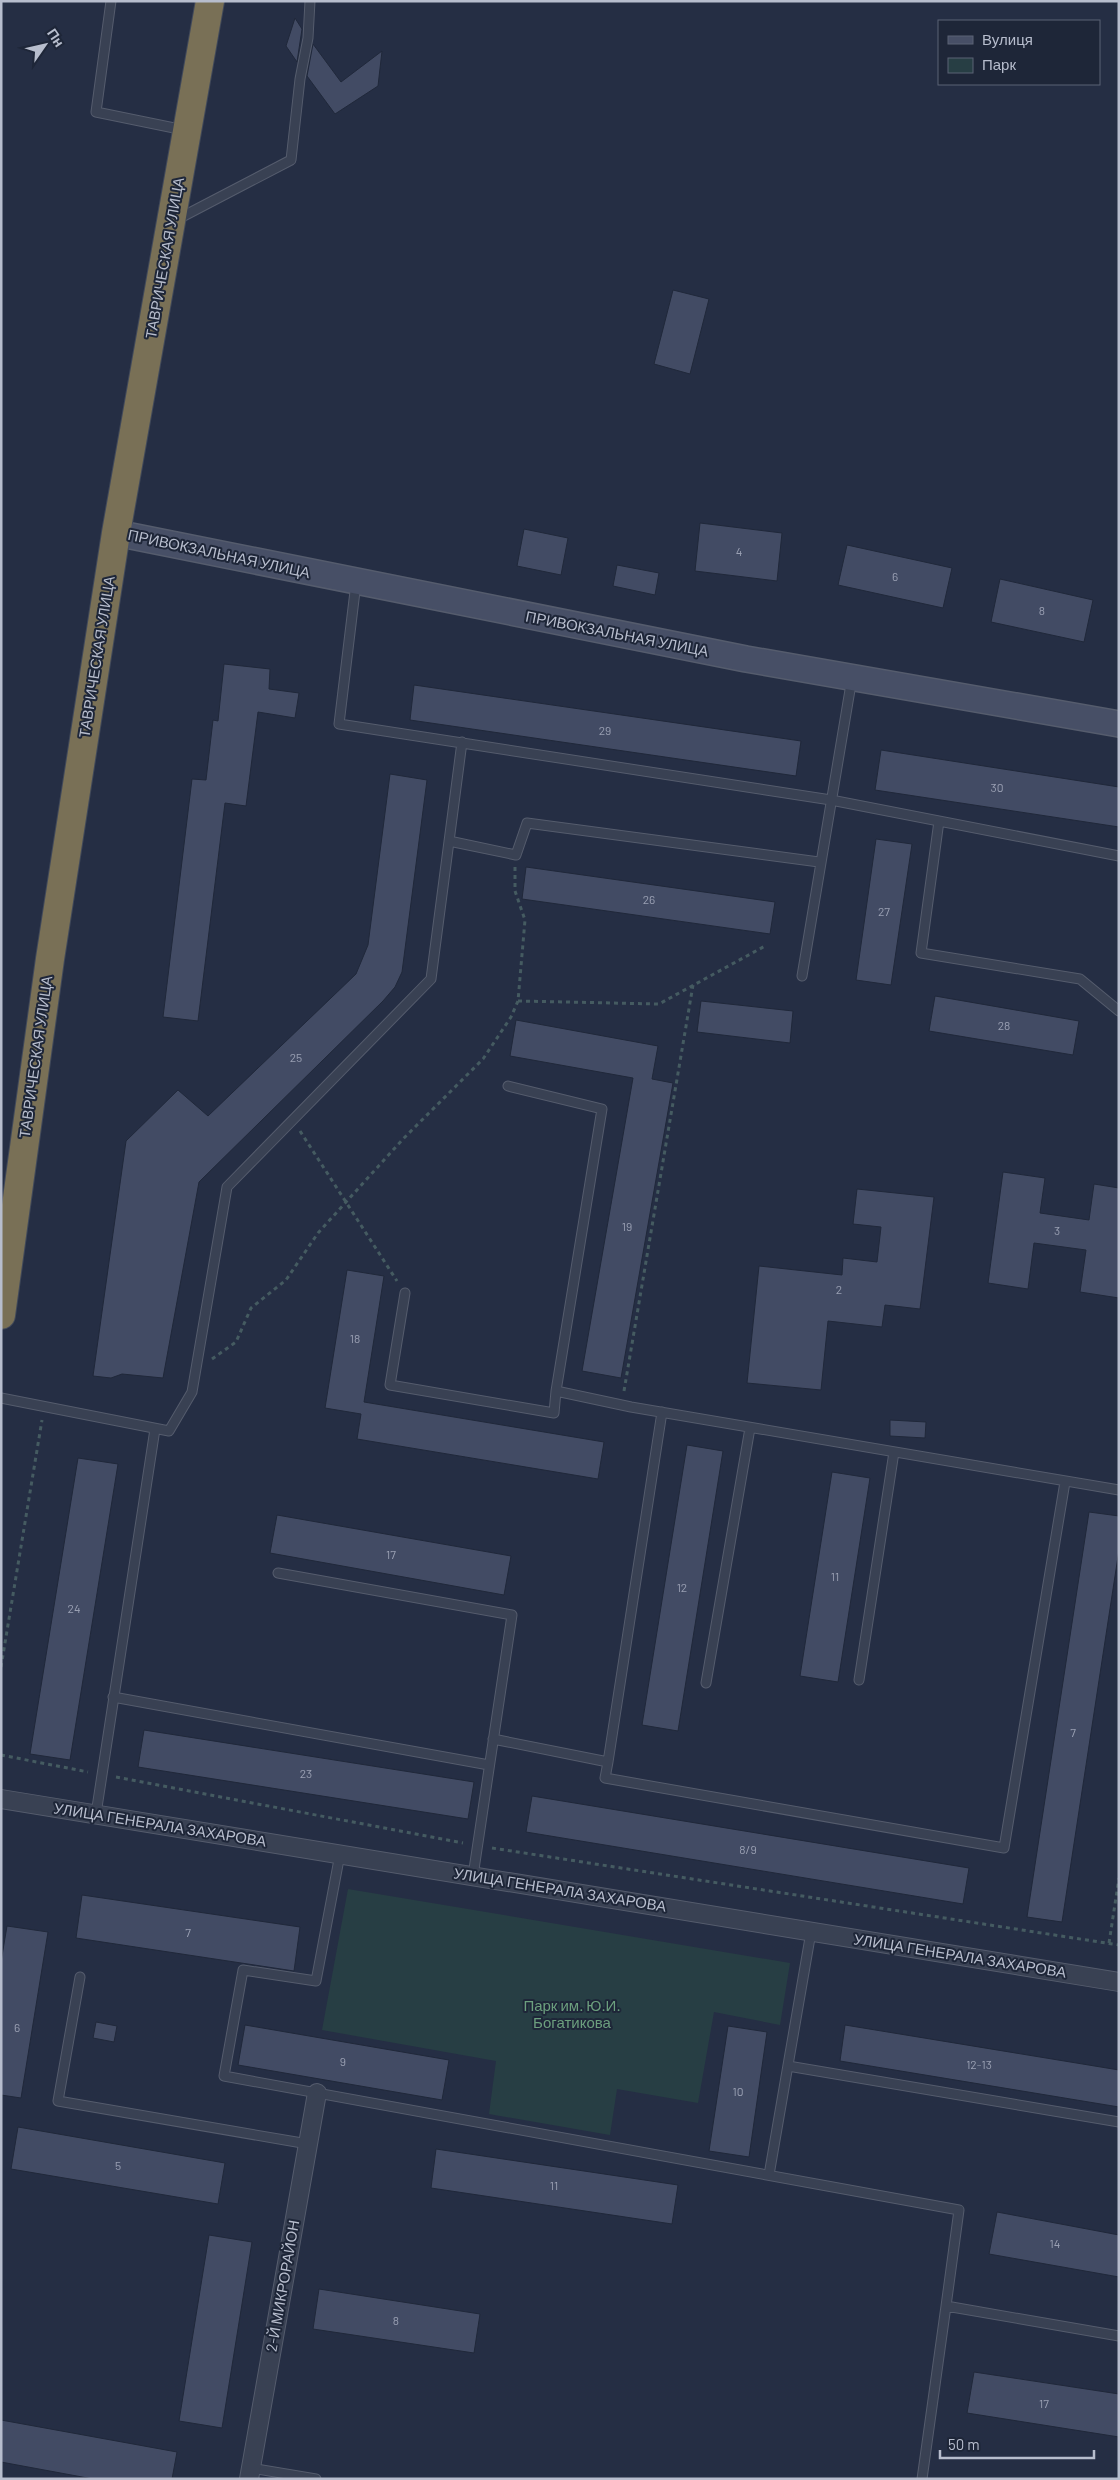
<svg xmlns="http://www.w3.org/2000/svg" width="1120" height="2480" viewBox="0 0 1120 2480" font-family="Barlow,sans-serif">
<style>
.green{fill:#273e44}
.building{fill:#424b64;stroke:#20283a}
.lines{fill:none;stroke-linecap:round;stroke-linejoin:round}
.lane-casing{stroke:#555c6d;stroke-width:11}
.street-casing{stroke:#555c6d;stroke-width:20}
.secondary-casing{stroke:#555c6d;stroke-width:28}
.highway-casing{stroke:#41495a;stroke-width:30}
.path{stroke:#455b61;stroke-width:3;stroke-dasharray:4 4;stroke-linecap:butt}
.lane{stroke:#394153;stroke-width:9}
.street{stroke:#394153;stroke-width:18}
.secondary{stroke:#474f66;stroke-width:25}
.highway{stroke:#797056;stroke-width:28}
.labels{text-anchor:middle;stroke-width:4;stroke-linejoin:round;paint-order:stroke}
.number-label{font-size:12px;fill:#9aa0b3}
.street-label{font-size:15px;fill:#b7bdcd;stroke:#1e2638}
.park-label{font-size:15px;fill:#6c9f7e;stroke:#1e2638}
</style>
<rect width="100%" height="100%" fill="#252e44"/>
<!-- green -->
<path class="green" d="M348,1889L790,1963L780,2025L714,2012L698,2103L617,2089L610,2135L489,2114L496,2061L322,2030Z"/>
<!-- building -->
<path class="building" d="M295,18L302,29L297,62L286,46Z
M313,44L341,82L382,51L378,86L335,114L307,76Z
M673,290L709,299L690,374L654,364Z
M700,523L782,533L777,581L695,571Z
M524,529L568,538L561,575L517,566Z
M847,545L952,568L943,608L838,585Z
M617,565L659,573L655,595L613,586Z
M1000,579L1093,600L1084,642L991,622Z
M224,664L270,669L269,689L299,693L295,718L258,712L246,806L225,803L198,1021L163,1017L192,779L206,780L213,720L218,721Z
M414,685L801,741L796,776L410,720Z
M881,750L1119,787V827L875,790Z
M390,774L427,780L402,972L395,987L383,1001L199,1182L163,1378L122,1374L111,1378L93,1376L126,1141L178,1090L208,1116L356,974L368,945Z
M876,839L912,844L891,985L856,980Z
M526,867L775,902L770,934L522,899Z
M935,996L1079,1021L1073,1055L929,1031Z
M701,1001L793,1011L790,1043L697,1032Z
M516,1020L658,1046L652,1079L673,1083L621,1378L582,1371L633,1078L510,1056Z
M1003,1172L1045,1178L1040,1213L1089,1220L1094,1184L1119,1188V1298L1080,1292L1086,1250L1034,1243L1028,1289L988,1283Z
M857,1189L934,1197L920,1309L885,1305L882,1327L828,1321L821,1390L747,1383L759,1266L842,1275L843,1258L877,1262L881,1227L853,1224Z
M347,1270L384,1276L364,1402L604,1442L598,1479L357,1439L361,1414L325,1408Z
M890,1420L926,1422L925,1438L890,1436Z
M687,1445L723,1451L678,1731L642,1725Z
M78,1458L118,1464L70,1760L30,1754Z
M832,1472L870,1478L838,1682L800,1676Z
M1089,1512L1119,1516V1550L1062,1922L1027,1917Z
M277,1515L511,1556L504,1595L270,1553Z
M144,1730L474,1782L468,1819L138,1767Z
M532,1796L969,1868L963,1904L526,1832Z
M82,1895L300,1927L294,1971L76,1938Z
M7,1926L48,1932L21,2098L1,2095V1962Z
M96,2022L117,2026L114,2042L93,2038Z
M245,2025L449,2060L442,2100L238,2065Z
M845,2025L1119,2070V2107L840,2061Z
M728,2026L767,2032L749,2157L709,2151Z
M18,2127L225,2163L218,2204L11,2169Z
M436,2149L678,2185L672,2224L431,2188Z
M997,2212L1119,2235V2277L989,2254Z
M209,2235L252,2242L222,2428L179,2421Z
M319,2289L480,2314L474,2353L313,2329Z
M974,2372L1119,2394V2437L967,2413Z
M1,2420L177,2452L172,2479H93L1,2462Z"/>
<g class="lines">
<defs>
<path id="lane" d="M111,1L96,112L184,130
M176,220L291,160L300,79L308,38L310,1
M356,583L339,724L831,800L1119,856
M939,821L921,953L1080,979L1119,1011
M449,841L516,855L527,823L819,862
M802,976L852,678
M508,1086L602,1109L556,1391
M405,1293L390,1385L554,1413L556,1391L631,1407L1119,1490
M1,1398L169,1431L192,1392L227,1187L431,979L462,742
M278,1573L512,1615L473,1876
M859,1680L894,1452
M706,1683L750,1428
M113,1697L489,1765
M493,1739L608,1762L605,1778L1004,1848L1065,1482
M608,1762L662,1412
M96,1814L155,1429
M340,1854L316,1981L243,1970L224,2076L959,2210L946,2306L1119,2336
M80,1977L58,2101L308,2144
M788,2066L1119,2122
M769,2175L811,1932
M251,2468L316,2479
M922,2479L946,2306"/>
<path id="street" d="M1,1799L1119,1982
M249,2479L317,2093"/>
<path id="secondary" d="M116,533L746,659L1119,724"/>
<path id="highway" d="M1,1315L50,959L116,533L210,1"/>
</defs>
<!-- lane casing -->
<use href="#lane" class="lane-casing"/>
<!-- street casing -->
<use href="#street" class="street-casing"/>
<!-- secondary casing -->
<use href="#secondary" class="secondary-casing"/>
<!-- highway casing -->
<use href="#highway" class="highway-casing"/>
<!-- path -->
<path class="path" d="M518,1001L659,1004L765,946
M300,1131L397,1281
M212,1359L236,1342L251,1308L286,1280L318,1233L403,1139L483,1059L511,1017L518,1001L525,920L515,891V867
M624,1391L693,985
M1,1667L42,1420
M1,1755L88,1772
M116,1777L463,1843
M492,1848L1119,1945
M1109,1943L1119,1878"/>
<!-- lane -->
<use href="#lane" class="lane"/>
<!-- street -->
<use href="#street" class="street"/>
<!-- secondary -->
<use href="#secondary" class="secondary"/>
<!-- highway -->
<use href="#highway" class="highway"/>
</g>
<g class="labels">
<!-- number labels -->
<g class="number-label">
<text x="739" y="556">4</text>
<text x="895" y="581">6</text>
<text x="1042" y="615">8</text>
<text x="605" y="735">29</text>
<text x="997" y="792">30</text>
<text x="649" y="904">26</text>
<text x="884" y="916">27</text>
<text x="1004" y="1030">28</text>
<text x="296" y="1062">25</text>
<text x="627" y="1231">19</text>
<text x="1057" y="1235">3</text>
<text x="839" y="1294">2</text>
<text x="355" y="1343">18</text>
<text x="391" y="1559">17</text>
<text x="835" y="1581">11</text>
<text x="682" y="1592">12</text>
<text x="74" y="1613">24</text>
<text x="1073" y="1737">7</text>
<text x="306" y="1778">23</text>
<text x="748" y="1854">8/9</text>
<text x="188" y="1937">7</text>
<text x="17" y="2032">6</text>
<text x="343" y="2066">9</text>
<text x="979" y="2069">12-13</text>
<text x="738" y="2096">10</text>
<text x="118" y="2170">5</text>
<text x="554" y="2190">11</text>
<text x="1055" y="2248">14</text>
<text x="396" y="2325">8</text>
<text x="1044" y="2408">17</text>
</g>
<!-- street labels -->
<g class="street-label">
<text transform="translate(165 258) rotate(-80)" y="5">ТАВРИЧЕСКАЯ УЛИЦА</text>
<text transform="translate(219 554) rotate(12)" y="5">ПРИВОКЗАЛЬНАЯ УЛИЦА</text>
<text transform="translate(617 634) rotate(11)" y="5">ПРИВОКЗАЛЬНАЯ УЛИЦА</text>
<text transform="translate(97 657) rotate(-81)" y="5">ТАВРИЧЕСКАЯ УЛИЦА</text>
<text transform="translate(36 1057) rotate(-82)" y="5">ТАВРИЧЕСКАЯ УЛИЦА</text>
<text transform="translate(160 1825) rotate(9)" y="5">УЛИЦА ГЕНЕРАЛА ЗАХАРОВА</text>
<text transform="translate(560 1890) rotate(9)" y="5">УЛИЦА ГЕНЕРАЛА ЗАХАРОВА</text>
<text transform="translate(960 1956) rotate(9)" y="5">УЛИЦА ГЕНЕРАЛА ЗАХАРОВА</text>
<text transform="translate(283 2286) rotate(-80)" y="5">2-Й МИКРОРАЙОН</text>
</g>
<!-- park labels -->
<g class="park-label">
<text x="572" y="2011">Парк им. Ю.И.<tspan x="572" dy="17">Богатикова</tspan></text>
</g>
</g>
<!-- border -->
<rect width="1120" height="2480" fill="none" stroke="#b7bdcd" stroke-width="5"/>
<!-- legend -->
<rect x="938" y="20" width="162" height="65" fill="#1e2638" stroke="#5b6274"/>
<rect x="948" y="36" width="25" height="8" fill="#474f66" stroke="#5b6274"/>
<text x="982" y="45" font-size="15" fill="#b7bdcd">Вулиця</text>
<rect x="948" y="58" width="25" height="15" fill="#273e44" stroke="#5b6274"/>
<text x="982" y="70" font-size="15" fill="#b7bdcd">Парк</text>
<!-- north arrow -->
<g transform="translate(45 45) rotate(56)" stroke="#1e2638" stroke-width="4" paint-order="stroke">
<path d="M0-4L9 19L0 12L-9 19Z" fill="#b7bdcd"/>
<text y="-8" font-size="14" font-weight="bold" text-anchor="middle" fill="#b7bdcd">Пн</text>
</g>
<!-- scale -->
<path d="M940 2450v8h154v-8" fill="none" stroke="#b7bdcd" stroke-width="2.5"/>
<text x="948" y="2450" font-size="15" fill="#b7bdcd" stroke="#1e2638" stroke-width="4" paint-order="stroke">50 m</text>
</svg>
